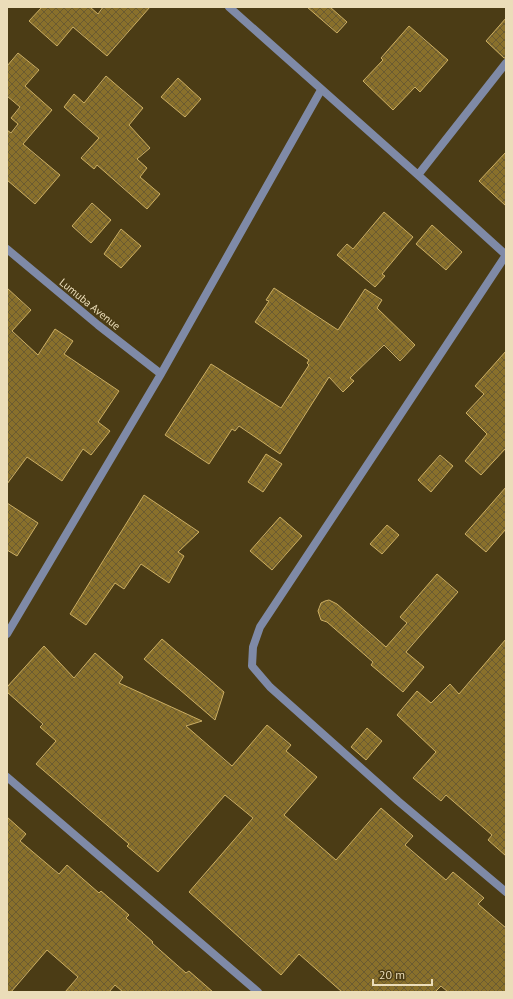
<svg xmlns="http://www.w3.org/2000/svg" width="513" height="999" viewBox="0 0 513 999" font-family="'PT Sans',sans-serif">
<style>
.building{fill:url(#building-cross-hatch);stroke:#cbae64}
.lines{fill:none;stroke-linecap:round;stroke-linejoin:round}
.minor{stroke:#7f8aa7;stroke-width:8}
.labels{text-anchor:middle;stroke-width:4;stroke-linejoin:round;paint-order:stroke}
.street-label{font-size:11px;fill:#ebddb9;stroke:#4b3c15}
</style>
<defs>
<pattern id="building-cross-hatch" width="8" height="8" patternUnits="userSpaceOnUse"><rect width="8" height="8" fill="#89702b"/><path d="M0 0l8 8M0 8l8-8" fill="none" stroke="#6b5b31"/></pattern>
</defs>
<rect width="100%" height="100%" fill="#4b3c15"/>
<!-- building -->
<path class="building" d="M42,7H90L98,14L103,7H150L107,56L73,27L57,46L29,21Z
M307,7H330L347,22L337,33Z
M506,18V58H504L486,41Z
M409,26L448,60L420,92L415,87L393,110L363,81L383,60L381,58Z
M18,53L39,70L25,86L52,110L23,144L60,175L35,204L7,180V130L11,133L18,124L11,118L20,107L7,96V66Z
M106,76L143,108L129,125L150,148L137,159L147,168L140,177L160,194L147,209L97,165L94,169L81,158L99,138L64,107L74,94L84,103Z
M178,78L201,99L185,117L161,97Z
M506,152V206L479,181Z
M92,203L111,220L91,243L72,226Z
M384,212L413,237L382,274L385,276L375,287L337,255L347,244L353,249Z
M432,225L462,252L446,270L416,244Z
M121,229L141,246L121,268L104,254Z
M7,288L31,310L12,331L38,355L55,329L73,341L64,354L119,391L98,422L110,431L91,455L83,449L62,481L27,457L7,484Z
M274,288L338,330L365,289L382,300L377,308L415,345L400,361L384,345L350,378L354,381L343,392L329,377L280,454L239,426L235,431L232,429L209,464L165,435L211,364L281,408L309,365L307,363L309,360L255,322L269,301L266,300Z
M506,351V448L481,475L465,461L487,434L466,413L484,394L475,386Z
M266,454L282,464L263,492L248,482Z
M440,455L453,466L431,492L418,480Z
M506,487V529L486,552L465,534Z
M144,495L199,532L178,552L184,556L169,583L141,564L124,589L115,583L86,625L70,614Z
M7,503L38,523L17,556L7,550Z
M280,517L302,536L272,570L250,551Z
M387,525L399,535L382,554L370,544Z
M437,574L458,592L406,652L424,667L403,692L371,665L373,662L327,622L321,620L318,611L321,603L325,601L329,600L337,604L386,647L407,623L400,617Z
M162,639L224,692L215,720L144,659Z
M506,639V856L488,840L492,835L446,795L441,801L413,778L436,752L397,715L417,691L431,703L450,684L459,694Z
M44,646L74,678L95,653L123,677L119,683L202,721L186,726L232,766L267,725L291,745L286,751L317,777L284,815L336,860L381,808L413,836L405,845L446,880L453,872L484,898L478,904L506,928V992H448L441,986L435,992H342L299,954L281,975L189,892L253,818L225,795L158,872L127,846L129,844L36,764L56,741L40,727L43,724L7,692V687Z
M367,728L382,741L366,760L351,747Z
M7,817L26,834L20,841L59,874L67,865L99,893L101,891L129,915L126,918L153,942L152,943L186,973L189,971L213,992H123L115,985L109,992H65L78,977L47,950L11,992H7Z"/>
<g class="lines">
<!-- minor -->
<path class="minor" d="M229,7L418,175L506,255
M418,175L506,63
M7,249L98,325L161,374
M506,255L260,627L253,647L252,666L270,687L398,801L506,892
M7,634L161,374L321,90
M7,777L258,992"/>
</g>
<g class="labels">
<!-- street labels -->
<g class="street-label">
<text transform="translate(90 304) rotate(39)" y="4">Lumuba Avenue</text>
</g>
</g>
<!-- border -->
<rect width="513" height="999" fill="none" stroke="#ebddb9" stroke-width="16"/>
<!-- scale -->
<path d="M373 979v6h59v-6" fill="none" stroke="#ebddb9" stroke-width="2"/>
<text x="379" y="979" font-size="12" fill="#ebddb9" stroke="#4b3c15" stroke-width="3" paint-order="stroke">20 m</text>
</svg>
